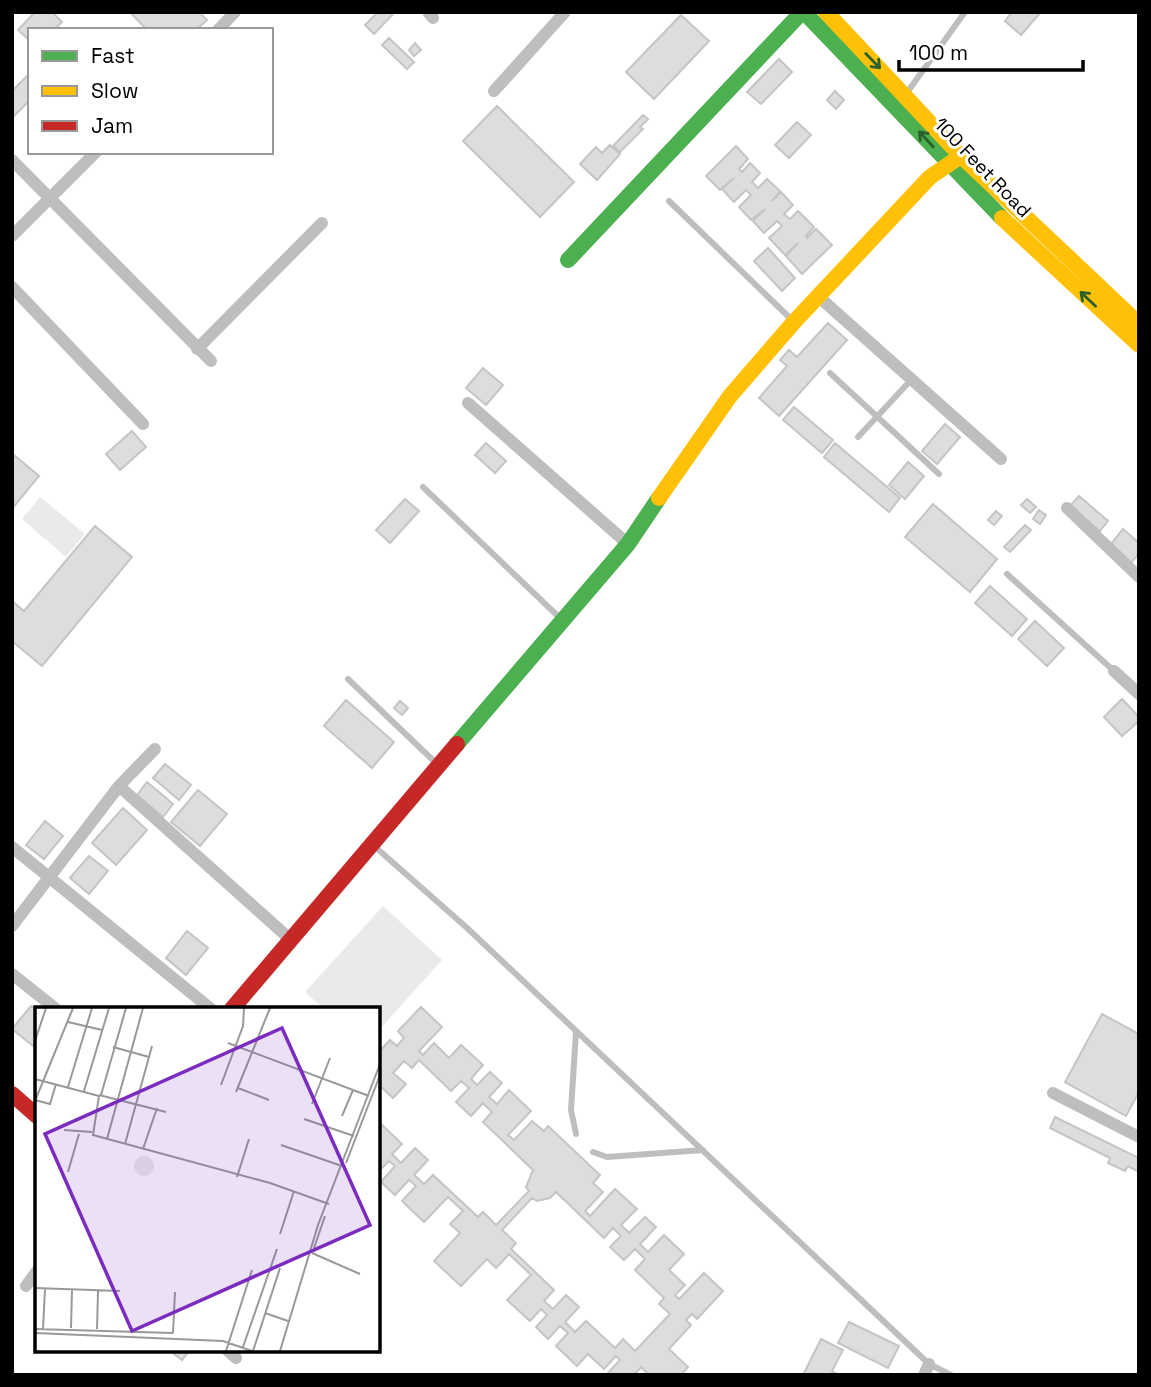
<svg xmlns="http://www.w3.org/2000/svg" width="1151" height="1387" viewBox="0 0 1151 1387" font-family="'Space Grotesk',sans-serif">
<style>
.green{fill:#eaeaea}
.building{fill:#ddd;stroke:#c5c5c5;stroke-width:2;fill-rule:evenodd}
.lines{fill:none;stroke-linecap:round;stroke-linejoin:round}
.lane{stroke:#bebebe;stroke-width:6}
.street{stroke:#bebebe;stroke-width:12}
.fast{stroke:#4caf50;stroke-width:16}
.slow{stroke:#ffc107;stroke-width:16}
.jam{stroke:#c62828;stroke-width:16}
.oneway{stroke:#2a602c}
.labels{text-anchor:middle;stroke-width:6;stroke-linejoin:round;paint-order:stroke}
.street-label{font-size:19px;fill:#000;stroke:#fff}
.inset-road{fill:none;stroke:#999;stroke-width:2}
.view{fill:#7b2cbf;fill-opacity:0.15;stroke:#7b2cbf;stroke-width:3.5}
.inset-edge{fill:none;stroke:#000;stroke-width:3.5}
</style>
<rect width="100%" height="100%" fill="#fff"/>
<!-- green -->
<path class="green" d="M40,497L85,534L66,557L22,519Z
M383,906L442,960L378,1031V1009H324L305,992Z"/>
<!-- building -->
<path class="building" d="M35,12H52L62,22L57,27L60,30H30V41L18,30Z
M130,12H199L207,20L196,30H147Z
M378,12H395L374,34L365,25Z
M1012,12H1041L1021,35L1005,21Z
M681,15L709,41L654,99L626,72Z
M389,38L414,62L407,69L382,45Z
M415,43L421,50L414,56L409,50Z
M779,59L792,72L761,104L747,92Z
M29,74L30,100L12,118V91Z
M835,91L844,100L836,109L827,100Z
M497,106L574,182L540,217L463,141Z
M643,115L648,119L640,127L643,129L620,152L613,146Z
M797,122L811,135L789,158L775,145Z
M610,145L620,154L597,180L580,164L596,147L602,153Z
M736,146L748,159L739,169L742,172L750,163L760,173L752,182L758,188L767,179L780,191L772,201L781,192L793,205L784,214L790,219L798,211L814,227L806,236L807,238L816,229L832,245L802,274L786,256L798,243L785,255L769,238L782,226L777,221L764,233L753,221L765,209L751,220L739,207L751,195L746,190L734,202L722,189L734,178L720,190L706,176Z
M768,248L795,278L782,291L754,261Z
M828,323L847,340L779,416L759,398L787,366L780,360L789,350L797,357Z
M483,368L503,385L486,405L466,388Z
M794,407L833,440L822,453L783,420Z
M945,424L960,437L937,464L922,451Z
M132,431L146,447L120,470L106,454Z
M486,443L506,461L495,473L475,455Z
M835,443L900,498L889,512L824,457Z
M14,455L39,476L12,509V458Z
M908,462L924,476L905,499L889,485Z
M1079,496L1108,521L1100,531L1070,506Z
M405,499L419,511L390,543L376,530Z
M1027,499L1036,507L1030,513L1021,505Z
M933,504L997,559L970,592L905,537Z
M1039,510L1046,515L1040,524L1033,519Z
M996,511L1002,516L994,525L988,520Z
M1025,525L1031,530L1010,552L1004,547Z
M95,526L132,557L42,666L12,641V601L24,611Z
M1123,529L1139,543V553L1131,563L1110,545Z
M990,586L1027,619L1012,636L975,603Z
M1035,621L1064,648L1047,666L1018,639Z
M1122,699L1139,717V721L1122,736L1104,717Z
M346,700L394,742L372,768L324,726Z
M400,701L408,708L402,715L394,708Z
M165,764L191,785L179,800L153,778Z
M147,782L173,804L163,817L137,795Z
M198,790L227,814L200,846L171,822Z
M123,808L147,830L116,865L92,843Z
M45,821L63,836L44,859L26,845Z
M89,856L108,871L89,894L70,878Z
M187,931L208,948L186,975L166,958Z
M31,1006L37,1010V1042L33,1046L12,1029Z
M421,1007L442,1027L419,1051L423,1055L434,1043L449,1058L461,1045L483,1065L471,1079L477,1085L490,1072L502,1083L489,1097L497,1104L509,1090L531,1111L508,1135L514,1140L532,1121L544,1131L548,1126L600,1175L593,1183L603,1192L585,1211L590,1216L615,1189L637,1209L621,1225L629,1233L645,1217L656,1227L640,1244L648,1252L664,1235L684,1254L669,1270L685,1285L675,1295L679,1299L704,1273L723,1291L697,1319L692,1314L686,1320L691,1325L669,1349L688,1367L681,1375H649L641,1367L634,1375H606L620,1360L616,1356L604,1369L588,1354L577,1366L556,1346L568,1333L560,1326L548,1339L536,1327L547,1315L541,1309L530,1321L507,1300L531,1275L509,1254L496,1268L487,1259L461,1286L434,1261L460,1233L450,1224L463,1211L448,1197L424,1222L402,1201L416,1186L409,1180L395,1195L381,1182L395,1166L389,1161L378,1172V1121L402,1144L392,1154L401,1163L415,1148L428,1160L414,1175L424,1184L433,1175L478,1217L483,1212L496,1225L529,1191L526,1187L533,1170L483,1122L492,1112L483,1103L471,1116L456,1102L469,1088L461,1081L451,1091L419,1060L412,1068L404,1061L393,1073L406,1084L393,1098L380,1086L378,1088V1053L390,1040L397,1046L404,1038L398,1031ZM556,1192L604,1238L613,1228L621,1236L610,1247L624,1260L635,1249L645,1259L635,1270L664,1298L659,1304L670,1314L635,1351L623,1339L615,1348L586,1321L575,1332L565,1322L579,1307L566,1295L553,1309L544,1301L554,1290L511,1249L516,1243L502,1230L532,1198L537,1201L550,1198Z
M1102,1014L1139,1034V1092L1126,1116L1065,1082Z
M1055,1117L1139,1158V1172L1128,1166L1125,1171L1108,1163L1110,1158L1050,1128Z
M849,1322L899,1346L888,1368L838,1343Z
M821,1339L843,1350L832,1371L839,1375H803Z
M169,1350H190L182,1360Z"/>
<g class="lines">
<!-- lane -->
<path class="lane" d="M906,94L965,12
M669,201L793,321
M830,373L939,474
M858,437L911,380
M423,487L561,619
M1007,574L1114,671
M348,679L438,765
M373,845L466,927L929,1364L951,1375
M576,1032L571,1110L576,1134
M593,1152L607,1157L703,1150"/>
<!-- street -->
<path class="street" d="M428,12L433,18
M218,30L235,12
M494,91L565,12
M12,160L211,361
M12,236L96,152
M12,287L143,424
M819,297L1001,459
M197,349L322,223
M468,403L628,544
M1067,508L1139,577
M1114,671L1139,694
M119,786L291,940
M12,847L211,1009
M12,926L119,786L155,749
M12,974L56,1009
M1053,1093L1139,1137
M26,1286L37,1271
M227,1350L236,1358
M924,1375L929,1364"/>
<!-- fast -->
<path class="fast" d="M804,12L1002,218
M568,260L802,12
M457,744L628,544L659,498"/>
<!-- slow -->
<path class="slow" d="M826,12L961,156L1139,324
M1002,218L1139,345
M659,498L730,396L794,322L930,177L961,156"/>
<!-- jam -->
<path class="jam" d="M232,1009L457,744
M12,1094L37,1116"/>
</g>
<!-- one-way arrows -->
<defs><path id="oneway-shaft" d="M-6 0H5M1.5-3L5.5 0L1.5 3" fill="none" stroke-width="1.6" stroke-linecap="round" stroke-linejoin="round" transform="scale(1.75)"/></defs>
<g class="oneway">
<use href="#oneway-shaft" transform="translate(873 61) rotate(46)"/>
<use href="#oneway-shaft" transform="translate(926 139) rotate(-133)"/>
<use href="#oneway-shaft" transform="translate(1088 299) rotate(-137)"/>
</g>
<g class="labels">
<!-- street labels -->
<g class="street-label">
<text transform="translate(983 167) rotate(46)" y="7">100 Feet Road</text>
</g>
</g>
<!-- overview -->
<g transform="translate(35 1007)">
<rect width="345" height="345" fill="#fff"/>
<path d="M99 159a10 10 0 1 1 20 0a10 10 0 1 1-20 0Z" fill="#eaeaea"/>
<path class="inset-road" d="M33,15L67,23M0,34L11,1M193,36L334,89M78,40L114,50M0,72L64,89L58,128L235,176L294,197M186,78L208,19L209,1M33,80L57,1M203,81L234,93M49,84L74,1M201,85L235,1M64,88L131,105M66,88L91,1M0,93L15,97L21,77M0,94L38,1M277,97L295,51M307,109L318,83M269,112L319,129M29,123L57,125M72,132L108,1M90,137L117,39M246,138L307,159M108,142L122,101M311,156L345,68M33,165L44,127M202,170L214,132M245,227L259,184M279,241L290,209M277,246L325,267M0,281L85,284M230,306L253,314M36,321L37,283M0,322L138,326M8,322L10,282M62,322L63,284M0,326L188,334L217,344M138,326L140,285M208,340L242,242M191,344L217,263M218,344L245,261M245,344L283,218L345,57"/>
<path class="view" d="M247,21L335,218L97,324L10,127Z"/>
<rect width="345" height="345" class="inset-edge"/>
</g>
<!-- border -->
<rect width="1151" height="1387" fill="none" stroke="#000000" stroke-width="28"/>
<!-- legend -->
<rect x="28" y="28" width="245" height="126" fill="#ffffff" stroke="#999999" stroke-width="2"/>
<rect x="42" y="51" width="35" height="10" fill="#4caf50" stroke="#999999" stroke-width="2"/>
<text x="91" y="63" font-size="21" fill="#000000">Fast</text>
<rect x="42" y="86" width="35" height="10" fill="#ffc107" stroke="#999999" stroke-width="2"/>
<text x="91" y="98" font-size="21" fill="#000000">Slow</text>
<rect x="42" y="121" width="35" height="10" fill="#c62828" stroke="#999999" stroke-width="2"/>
<text x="91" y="133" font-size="21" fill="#000000">Jam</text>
<!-- scale -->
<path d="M899 60v10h184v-10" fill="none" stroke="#000000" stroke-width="3.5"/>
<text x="909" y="60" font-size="21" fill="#000000" stroke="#ffffff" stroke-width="5" paint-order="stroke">100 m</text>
</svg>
